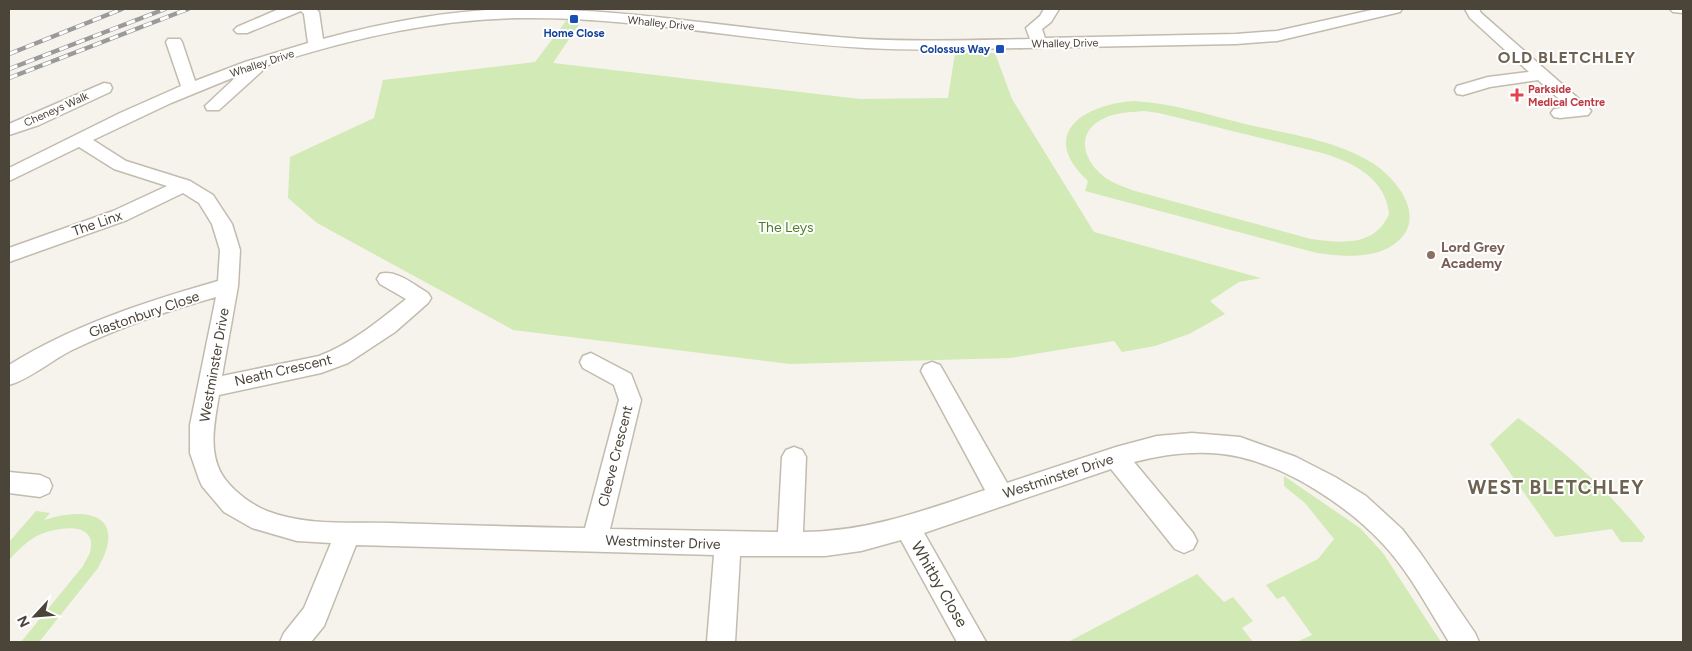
<svg xmlns="http://www.w3.org/2000/svg" width="1692" height="651" viewBox="0 0 1692 651" font-family="Figtree,sans-serif">
<style>
.green{fill:#d2eab5;fill-rule:evenodd}
.lines{fill:none;stroke-linecap:round;stroke-linejoin:round}
.minor-casing{stroke:#c2bbae;stroke-width:3}
.minor{fill:#fff;fill-rule:evenodd}
.rail-casing{stroke:#9a9a9a;stroke-width:4.5}
.rail{stroke:#fff;stroke-width:3;stroke-dasharray:9;stroke-linecap:butt}
.transit-dot{fill:#1a4fb4;stroke:#fff;stroke-width:2}
.health-dot{fill:#e0444e;stroke:#fff;stroke-width:2}
.education-dot{fill:#8d6e63;stroke:#fff;stroke-width:2}
.labels{text-anchor:middle;stroke-width:4;stroke-linejoin:round;paint-order:stroke}
.far-street-label{font-size:11px;fill:#4b4439;stroke:#fff}
.far-transit-label{font-size:11px;font-weight:bold;fill:#164399;stroke:#fff}
.far-health-label{font-size:11px;font-weight:bold;fill:#be3a42;stroke:#fff;text-anchor:start}
.street-label{font-size:14px;fill:#4b4439;stroke:#fff}
.park-label{font-size:14px;fill:#4a7f2a;stroke:#fff}
.education-label{font-size:14px;font-weight:bold;fill:#785e54;stroke:#fff;text-anchor:start}
.far-district-label{font-size:16px;font-weight:bold;letter-spacing:1px;fill:#6e6250;stroke:#fff}
.near-street-label{font-size:16px;fill:#4b4439;stroke:#fff}
.district-label{font-size:19px;font-weight:bold;letter-spacing:1px;fill:#6e6250;stroke:#fff}
</style>
<rect width="100%" height="100%" fill="#f6f3ec"/>
<!-- green -->
<path class="green" d="M566,21L580,23L553,63L860,99L948,98L955,53H995L1012,99L1094,232L1261,278L1239,282L1210,301L1225,314L1189,334L1155,346L1122,352L1114,341L1010,358L790,364L513,330L317,223L288,198L290,157L374,118L383,80L535,62Z
M1134,101C1172,103 1209,115 1245,124C1288,134 1337,140 1374,164C1403,184 1430,225 1388,248C1367,259 1340,256 1317,253L1085,191L1088,181C1037,134 1084,104 1134,101ZM1144,111L1159,113L1322,153C1353,162 1386,179 1389,214C1375,247 1341,243 1311,239L1135,191C1124,187 1112,183 1103,176C1077,154 1078,125 1113,115C1123,112 1134,112 1144,111Z
M1518,418C1565,451 1609,491 1645,537L1642,542H1621L1612,529L1555,537L1490,444Z
M1284,476L1360,528L1383,553L1441,642H1296L1312,635L1284,596L1277,599L1266,585L1318,559L1334,539L1305,503L1284,486Z
M36,511L50,513L44,520C88,506 128,515 98,568L39,642H21L83,566C85,561 89,556 90,552C99,518 51,528 35,537C25,543 17,551 9,560V542Z
M1197,574L1224,602L1233,597L1253,621L1242,628L1253,642H1068Z"/>
<g class="lines">
<defs>
<path id="minor" d="M279,9H316L319,12L323,39C393,20 466,7 539,9C648,11 755,32 863,39C919,42 974,40 1030,39L1026,28L1040,16L1044,9H1059L1051,22L1042,29L1045,38L1236,34L1277,31L1376,9H1402L1400,12L1277,41L1236,44C1165,45 1095,47 1024,48C971,49 919,51 866,48C755,42 644,18 532,18C440,17 349,39 262,67L263,69L261,72L219,110H207L205,106L237,76L171,103L93,140L126,161L190,181L213,195L232,224L240,250L238,286L222,376L319,356C351,344 380,320 406,299L380,284L377,279L380,274C396,269 414,285 428,293L431,298L428,303L395,332L348,363L321,373L219,395C215,420 208,449 221,473C230,489 250,504 267,511C305,526 351,522 391,523C456,525 521,527 585,528L619,400L614,385L583,368L580,362L583,356L591,353L631,374L641,400L610,529L778,532L782,457L786,450L794,447L802,450L806,457L803,532C867,532 926,510 985,490L921,371L924,365L932,362L940,365L1007,483L1116,447L1157,436L1192,433L1240,437L1296,457L1335,477L1366,496L1402,529L1421,554L1475,633L1479,642H1449C1429,610 1410,573 1384,545C1348,506 1291,469 1240,457C1205,449 1168,453 1134,462L1193,533L1197,541L1193,549L1184,553L1175,549L1111,469L924,533L986,642H957L901,540L861,551L825,556H740L735,642H707L714,555L356,545L324,626L311,642H280L284,633L304,608L331,543L297,541L252,528L224,512L202,486L199,479L190,453V425L216,297C166,311 118,328 72,350C52,360 30,379 9,385V365C73,325 145,302 218,281L220,250L212,224L199,203L183,193L127,220L9,262V248L113,211L167,186L114,169L79,147L9,181V168L120,113L181,86L166,42L168,39H180L182,42L195,81L245,62L308,43L304,14L301,11L247,33H237L234,30L237,27Z
M1465,9H1479L1481,13L1588,107L1591,111L1588,115L1560,118L1554,117L1551,113L1554,109L1568,107L1538,80L1490,87L1463,95L1457,94L1455,90L1457,86L1488,77L1529,72L1470,18Z
M1670,9H1683V13L1673,12Z
M104,83L110,84L112,88L110,92L39,125L9,135V124Z
M9,472L40,475L49,479L52,486L49,493L40,497L9,493Z"/>
</defs>
<!-- minor casing -->
<use href="#minor" class="minor-casing"/>
<!-- minor -->
<use href="#minor" class="minor"/>
<defs>
<path id="rail" d="M9,54L122,9
M9,69L165,9
M9,78L188,9"/>
</defs>
<!-- rail casing -->
<use href="#rail" class="rail-casing"/>
<!-- rail -->
<use href="#rail" class="rail"/>
</g>
<!-- markers -->
<g class="transit-dot">
<rect x="569" y="14" width="10" height="10" rx="2.5"/>
<rect x="995" y="44" width="10" height="10" rx="2.5"/>
</g>
<path class="health-dot" d="M1514.5 87.5h5v5h5v5h-5v5h-5v-5h-5v-5h5z"/>
<circle class="education-dot" cx="1431" cy="255" r="5"/>
<g class="labels">
<!-- far-street labels -->
<g class="far-street-label">
<text transform="translate(661 23) rotate(6)" y="4">Whalley Drive</text>
<text transform="translate(1065 43) rotate(-1)" y="4">Whalley Drive</text>
<text transform="translate(262 63) rotate(-18)" y="4">Whalley Drive</text>
<text transform="translate(56 109) rotate(-24)" y="4">Cheneys Walk</text>
</g>
<!-- far-transit labels -->
<g class="far-transit-label">
<text x="574" y="37">Home Close</text>
<text x="990" y="53" text-anchor="end">Colossus Way</text>
</g>
<!-- far-health labels -->
<g class="far-health-label">
<text x="1528" y="93">Parkside<tspan x="1528" dy="13">Medical Centre</tspan></text>
</g>
<!-- street labels -->
<g class="street-label">
<text transform="translate(97 223) rotate(-19)" y="5">The Linx</text>
<text transform="translate(144 314) rotate(-19)" y="5">Glastonbury Close</text>
<text transform="translate(214 365) rotate(-80)" y="5">Westminster Drive</text>
<text transform="translate(283 370) rotate(-13)" y="5">Neath Crescent</text>
<text transform="translate(615 456) rotate(-76)" y="5">Cleeve Crescent</text>
<text transform="translate(1058 476) rotate(-18)" y="5">Westminster Drive</text>
<text transform="translate(663 542) rotate(2)" y="5">Westminster Drive</text>
</g>
<!-- park labels -->
<g class="park-label">
<text x="786" y="232">The Leys</text>
</g>
<!-- education labels -->
<g class="education-label">
<text x="1441" y="252">Lord Grey<tspan x="1441" dy="16">Academy</tspan></text>
</g>
<!-- far-district labels -->
<g class="far-district-label">
<text x="1567" y="63">OLD BLETCHLEY</text>
</g>
<!-- near-street labels -->
<g class="near-street-label">
<text transform="translate(940 584) rotate(60)" y="6">Whitby Close</text>
</g>
<!-- district labels -->
<g class="district-label">
<text x="1556" y="494">WEST BLETCHLEY</text>
</g>
</g>
<!-- border -->
<rect width="1692" height="651" fill="none" stroke="#4b4439" stroke-width="20"/>
<!-- north arrow -->
<g transform="translate(35 616) rotate(244)" stroke="#ffffff" stroke-width="4" paint-order="stroke">
<path d="M0-4L9 19L0 12L-9 19Z" fill="#4b4439"/>
<text y="-8" font-size="14" font-weight="bold" text-anchor="middle" fill="#4b4439">N</text>
</g>
</svg>
